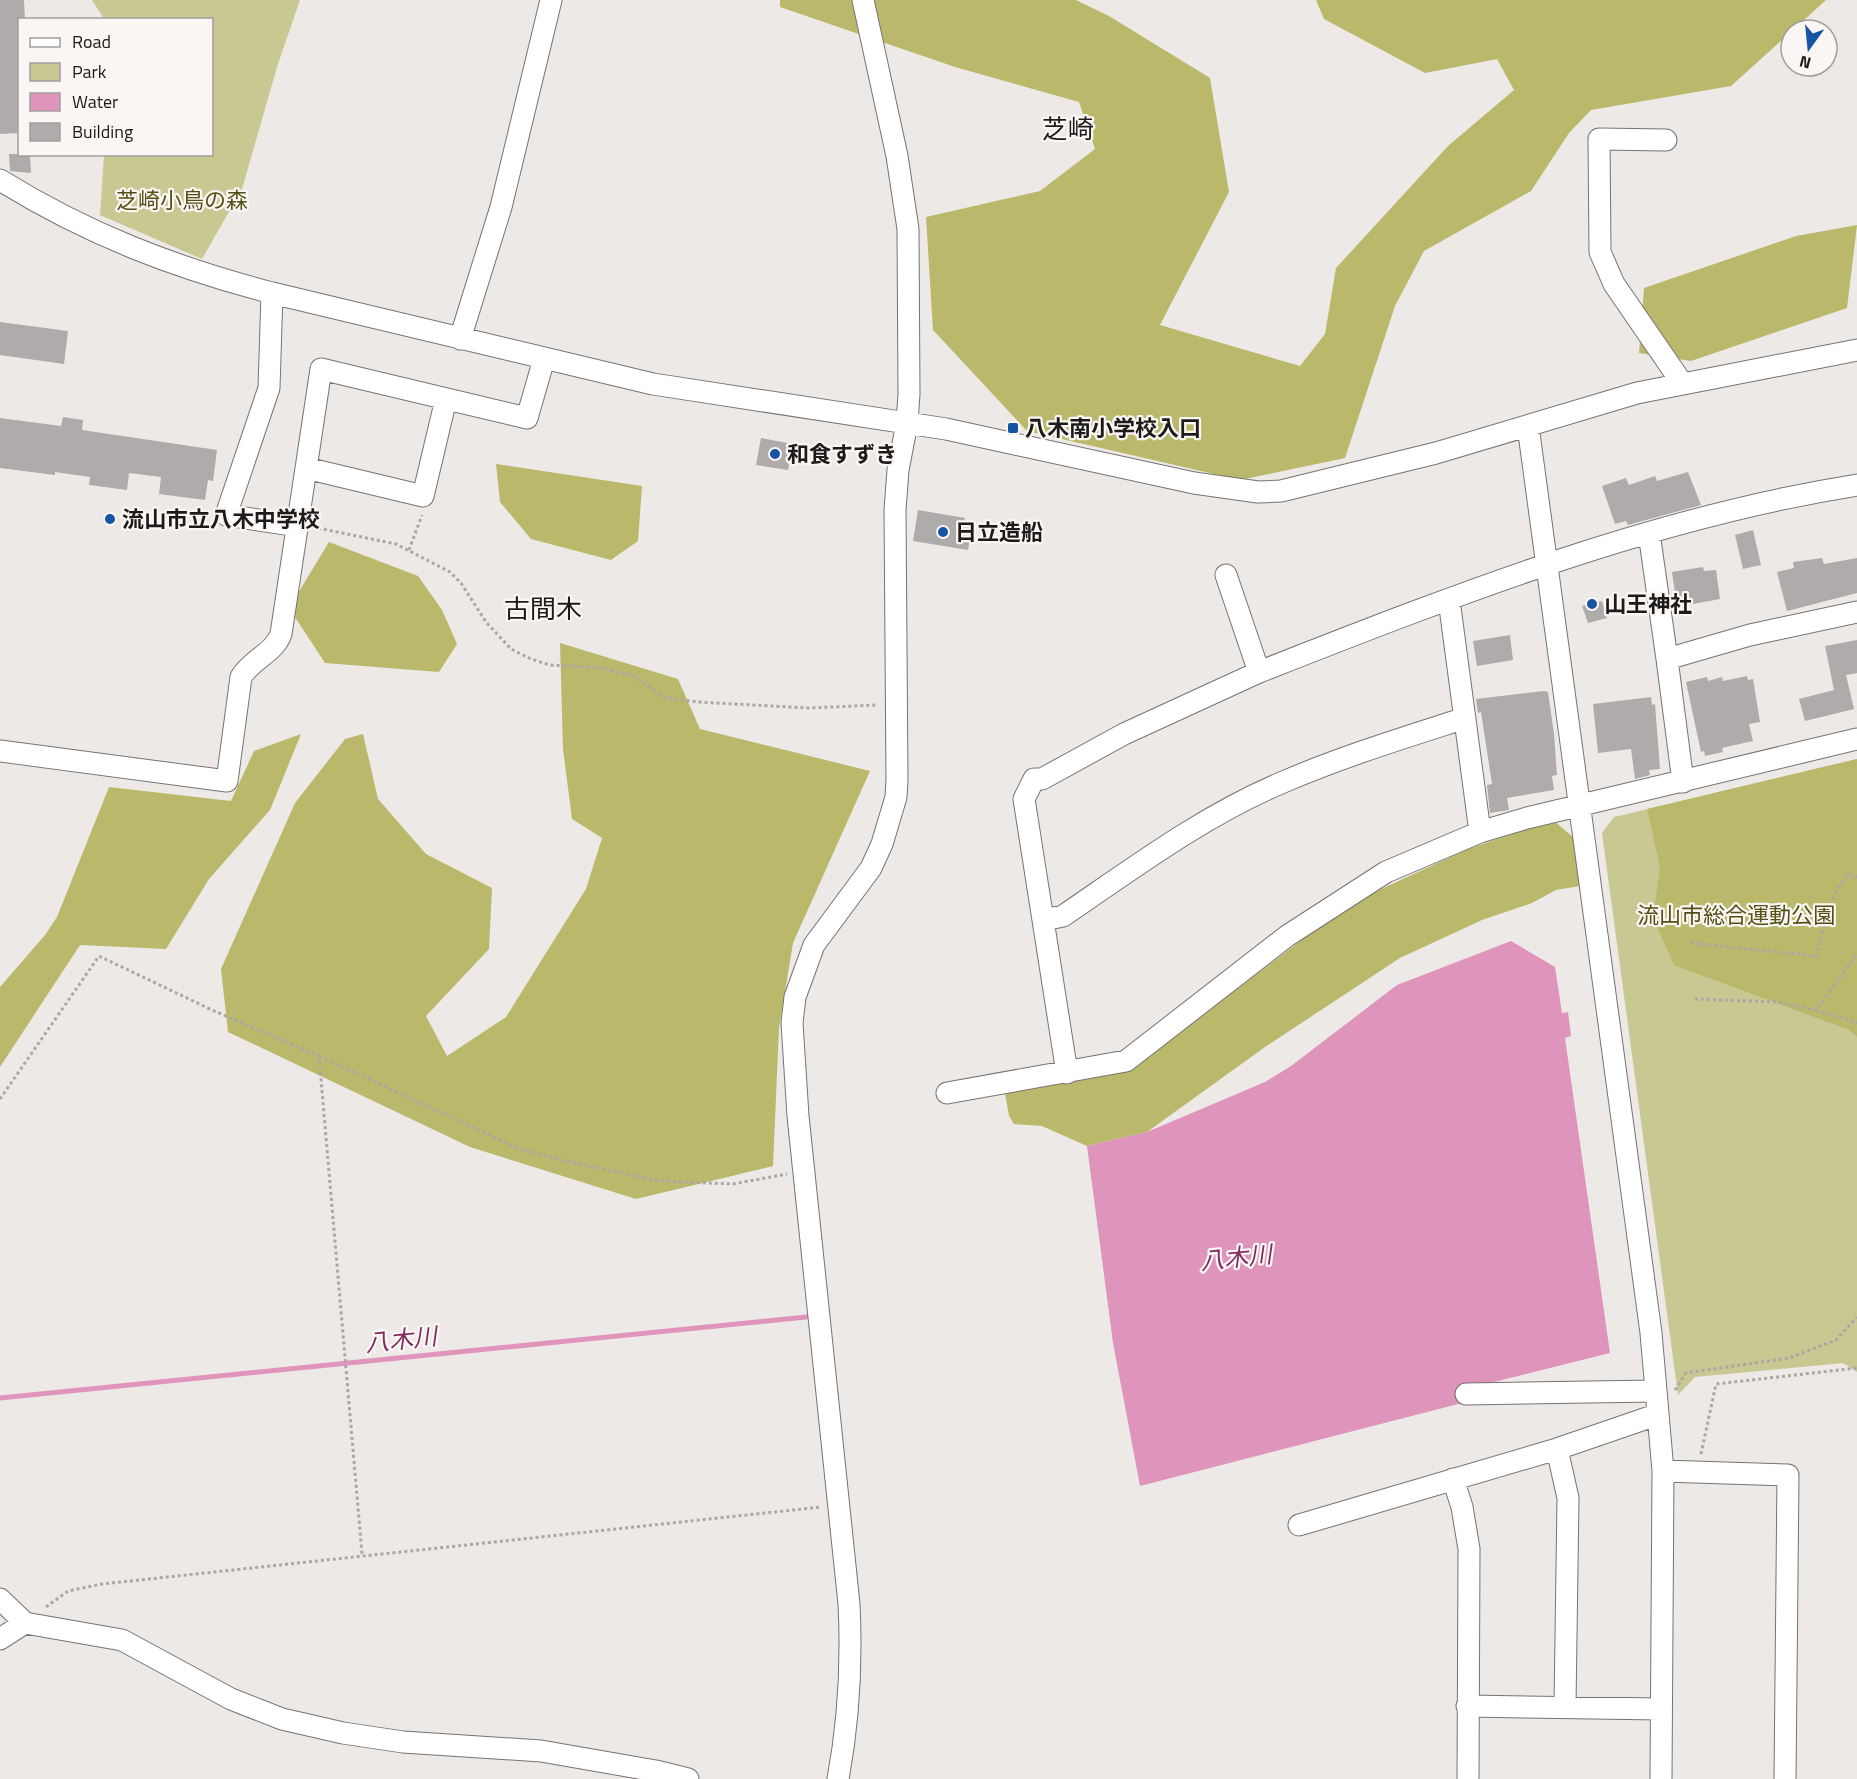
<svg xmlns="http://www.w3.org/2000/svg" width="1857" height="1779" viewBox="0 0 1857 1779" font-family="'Titillium Web','Noto Sans JP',sans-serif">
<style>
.green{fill:#c8c892}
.forest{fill:#bab96b}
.water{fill:#df95bb}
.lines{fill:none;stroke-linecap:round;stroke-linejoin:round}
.stream{stroke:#df95bb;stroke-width:5}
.building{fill:#b0abab}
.minor-casing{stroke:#767371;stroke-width:23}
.path{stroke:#aaa7a4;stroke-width:3;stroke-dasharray:3 3;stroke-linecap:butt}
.minor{stroke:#fff;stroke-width:21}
.poi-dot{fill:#1654a4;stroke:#faf6f4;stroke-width:2}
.labels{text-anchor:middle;stroke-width:4.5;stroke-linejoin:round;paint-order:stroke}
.park-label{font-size:22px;fill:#525115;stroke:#faf6f4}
.poi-label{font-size:22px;font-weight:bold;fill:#1c1b1a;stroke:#faf6f4;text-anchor:start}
.water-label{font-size:24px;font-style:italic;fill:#822c5e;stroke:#faf6f4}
.quarter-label{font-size:26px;fill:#1c1b1a;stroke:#faf6f4}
</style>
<rect width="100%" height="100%" fill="#ede9e6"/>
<!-- green -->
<path class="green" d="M92,0H300L277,67L242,189L202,259L100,215L104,155L212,154V20L104,19Z
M1857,759V1372L1843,1363L1695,1377L1678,1395L1602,833L1614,817Z"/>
<!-- forest -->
<path class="forest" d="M780,0H1076L1109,16L1210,78L1229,192L1160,325L1300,366L1325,334L1336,268L1448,146L1514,90L1497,59L1425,73L1324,19L1316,0H1826L1731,86L1591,110L1569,133L1531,191L1424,251L1395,306L1345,458L1240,480L1027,431L933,330L926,217L1040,191L1095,149L1079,102L955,67L780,7Z
M1857,225L1847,308L1691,361L1639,353L1644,288L1796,236Z
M496,464L642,486L638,541L611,560L531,539L500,502Z
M329,542L418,576L442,610L457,644L439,672L325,663L289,608Z
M560,643L678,679L700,729L870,771L793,943L779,1028L773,1166L636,1199L470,1147L228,1032L221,969L295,803L345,739L363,734L378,799L426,854L492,888L489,949L426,1016L447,1056L506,1017L586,889L602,838L572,819L563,749Z
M301,734L270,810L209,879L166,949L80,945L0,1067V987L45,935L57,917L109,787L231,801L254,751Z
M1857,759V1037L1849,1030L1674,965L1653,918L1660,867L1647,809Z
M1553,820L1574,838L1580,886L1556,890L1532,903L1482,920L1400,958L1265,1047L1147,1132L1087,1146L1042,1126L1014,1124L1009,1116L1005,1093L1134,1067L1315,930L1366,896L1468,849Z"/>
<!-- water -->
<path class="water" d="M1511,941L1555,967L1562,1013L1568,1012L1571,1036L1565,1038L1610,1353L1466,1389V1402L1140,1486L1113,1343L1087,1146L1147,1132L1265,1082L1291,1066L1397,985Z"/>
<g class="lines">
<!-- stream -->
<path class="stream" d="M0,1398L806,1317"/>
</g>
<!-- building -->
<path class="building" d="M0,0H24L25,20H20V133L0,134Z
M9,154H30L31,173L10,171Z
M0,322L68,331L64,364L0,355Z
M63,417L83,420L82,430L217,450L213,481L208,480L205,500L159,494L161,477L129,473L127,490L89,485L90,477L55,472V475L0,468V418L61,426Z
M761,438L793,444L788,470L756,465Z
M1688,472L1701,505L1628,525L1626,521L1615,524L1602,486L1626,478L1629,485L1655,476L1657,481Z
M918,510L965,518L964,522L973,524L968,550L913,541Z
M1753,530L1761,565L1743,569L1735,535Z
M1822,558L1824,564L1857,558V593L1787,611L1777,572L1794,568L1793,562Z
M1703,567L1704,571L1716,570L1720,599L1677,607L1672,572Z
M1602,601L1607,618L1588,623L1582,606Z
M1510,635L1513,660L1477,666L1473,641Z
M1857,640V673L1846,675L1854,709L1805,721L1799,699L1834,690L1825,646Z
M1747,676L1748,680L1753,679L1760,722L1749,724L1753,741L1722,748L1723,752L1705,756L1704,751L1701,752L1686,682L1707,677L1708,681L1722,677L1723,681Z
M1544,691L1548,692L1554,734L1557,775L1552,776L1554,790L1507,798L1509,810L1490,813L1487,785L1492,784L1481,712L1478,713L1476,699Z
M1651,697L1652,705L1655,704L1660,769L1649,770L1650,775L1635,779L1631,749L1598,753L1593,704Z"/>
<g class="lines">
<defs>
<path id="minor" d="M1666,140L1599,139L1600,252L1614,284L1682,383
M0,180C87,234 173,267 272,293L653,384L946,429L1194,483L1258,492L1281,491L1436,453L1637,393L1857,350
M272,293L269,388L226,515L298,526
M460,339L501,207L551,0
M1528,426L1651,1333L1663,1471L1661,1779
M306,468L423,496L446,399
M1649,533L1667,659
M1226,575L1259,672C1453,596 1650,518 1857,485
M1449,600L1480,832
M0,751L227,781L241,677C251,660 274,653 281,634L321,369L527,418L544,359
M1683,782L1667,659L1750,635L1857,612
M1044,920L1063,916C1132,869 1203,816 1281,783C1341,757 1403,738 1465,718
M1067,1073L1024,799L1034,779H1042L1124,734L1259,672
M947,1093L1126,1061L1287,936L1386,872L1480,832L1527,818L1857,739
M1466,1394L1655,1391
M1557,1449L1568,1498L1565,1706
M1663,1471L1788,1475L1785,1779
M1453,1479L1462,1507L1469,1549L1468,1779
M1299,1525L1557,1449L1656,1415
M0,1599L25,1623L122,1640L231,1699L282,1719L343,1733L403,1742L541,1751L656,1771L688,1779
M0,1639L25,1623
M1467,1706L1661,1709
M838,1779C849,1720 852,1664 849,1604L798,1116L792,1023L795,997L814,945L871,868L882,844L896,797L897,780L895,510L898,470L907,423L909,394L908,229L897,156L863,0"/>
</defs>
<!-- minor casing -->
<use href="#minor" class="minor-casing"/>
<!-- path -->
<path class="path" d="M318,528L396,544L450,572L461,583L486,622L511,649L531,659L550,665L601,668L634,676L664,697L697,702L809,708L877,705
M409,550L422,515
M1690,943L1816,956C1824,928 1829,895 1849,874L1857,877
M1695,999L1777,1002L1816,1010L1857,954
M1816,1010L1857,1023
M319,1056L520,1149L561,1160L660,1181L733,1184L787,1174
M0,1099L99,956L212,1010L319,1056L362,1554
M1675,1390L1686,1373L1789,1358L1836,1340L1857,1317
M1701,1454L1716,1384L1857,1368
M46,1607L68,1591L102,1584L821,1507"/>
<!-- minor -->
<use href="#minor" class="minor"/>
</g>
<!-- markers -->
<g class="poi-dot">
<rect x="1007" y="422" width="12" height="12" rx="3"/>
<circle cx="775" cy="454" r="6"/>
<circle cx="110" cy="519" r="6"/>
<circle cx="943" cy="532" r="6"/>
<circle cx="1592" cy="604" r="6"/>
</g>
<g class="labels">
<!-- park labels -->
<g class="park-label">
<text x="182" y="208">芝崎小鳥の森</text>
<text x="1736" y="923">流山市総合運動公園</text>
</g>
<!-- poi labels -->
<g class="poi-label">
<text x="1025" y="436">八木南小学校入口</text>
<text x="787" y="462">和食すずき</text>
<text x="122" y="527">流山市立八木中学校</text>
<text x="955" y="540">日立造船</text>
<text x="1604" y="612">山王神社</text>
</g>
<!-- water labels -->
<g class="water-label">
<text transform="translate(1236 1258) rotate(-6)" y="8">八木川</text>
<text transform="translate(401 1340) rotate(-6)" y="8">八木川</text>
</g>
<!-- quarter labels -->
<g class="quarter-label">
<text x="1068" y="138">芝崎</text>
<text x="543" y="618">古間木</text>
</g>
</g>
<!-- legend -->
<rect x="18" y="18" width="195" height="138" fill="#faf6f4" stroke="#a19e9d" stroke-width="1.5"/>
<rect x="30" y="38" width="30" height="9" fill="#ffffff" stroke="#a19e9d" stroke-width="1.5"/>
<text x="72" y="48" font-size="18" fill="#1c1b1a">Road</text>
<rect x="30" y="63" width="30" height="18" fill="#c8c892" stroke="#a19e9d" stroke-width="1.5"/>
<text x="72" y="78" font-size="18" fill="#1c1b1a">Park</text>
<rect x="30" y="93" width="30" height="18" fill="#df95bb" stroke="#a19e9d" stroke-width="1.5"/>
<text x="72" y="108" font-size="18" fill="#1c1b1a">Water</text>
<rect x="30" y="123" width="30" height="18" fill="#b0abab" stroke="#a19e9d" stroke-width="1.5"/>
<text x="72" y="138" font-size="18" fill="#1c1b1a">Building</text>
<!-- north arrow -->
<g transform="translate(1809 48) rotate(195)"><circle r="28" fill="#faf6f4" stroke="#a19e9d" stroke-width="1.5"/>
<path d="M0-4.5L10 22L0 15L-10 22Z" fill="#1654a4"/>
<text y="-9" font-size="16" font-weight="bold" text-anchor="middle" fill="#1c1b1a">N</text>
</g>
</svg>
